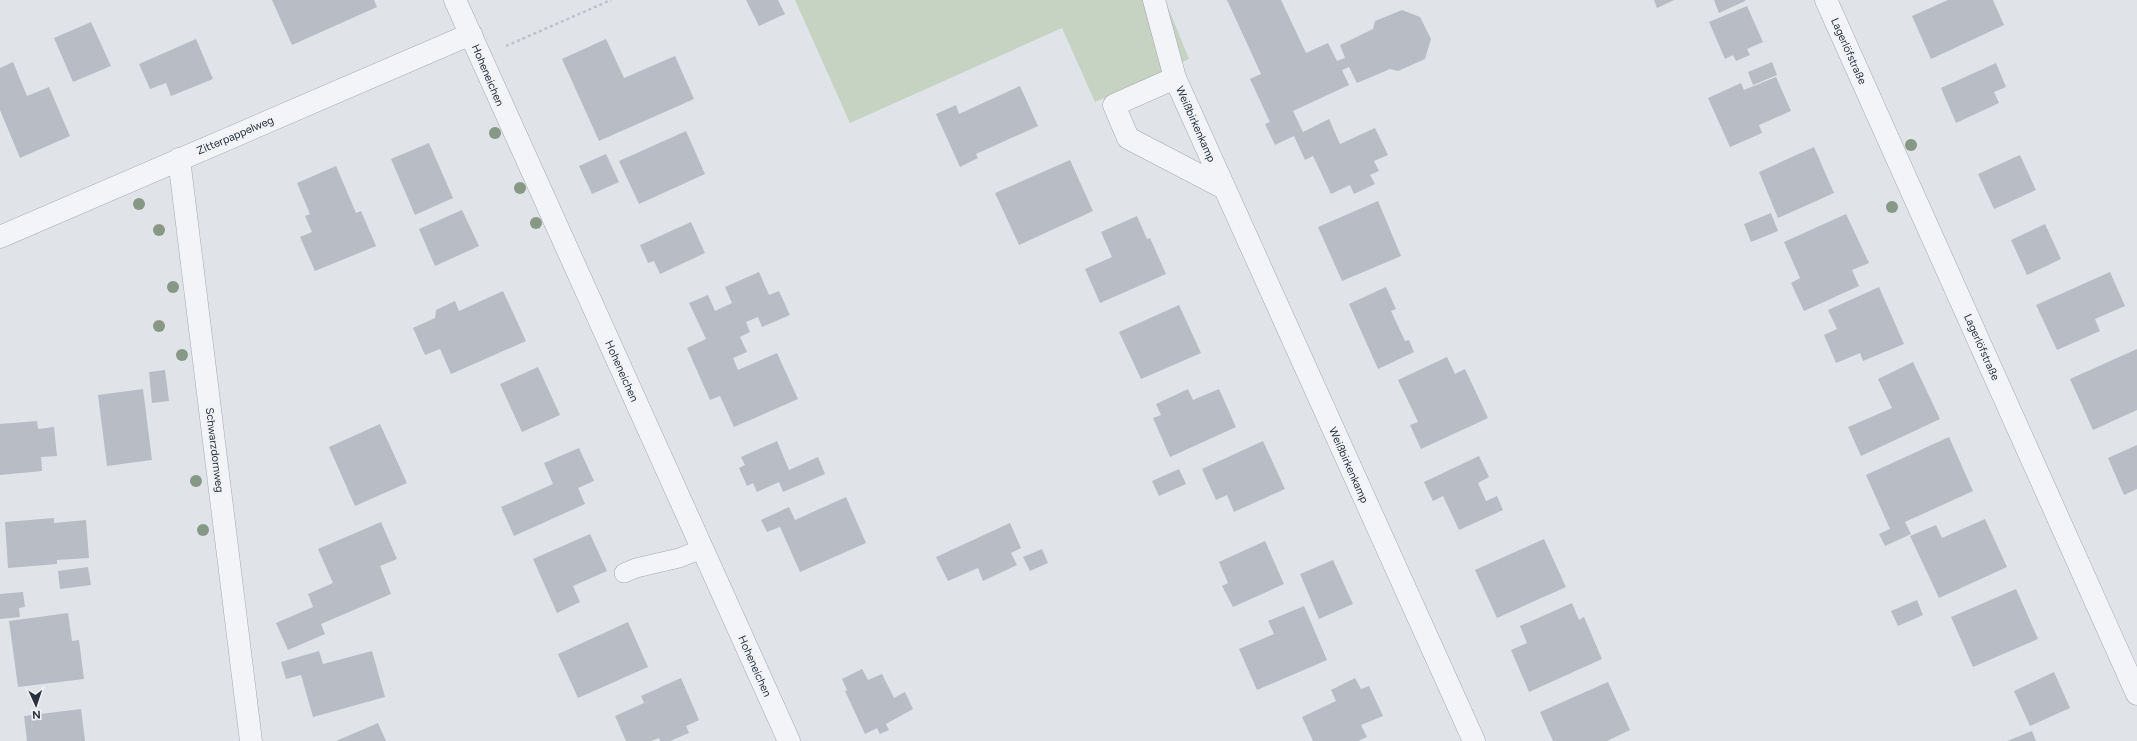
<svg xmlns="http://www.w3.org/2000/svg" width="2137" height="741" viewBox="0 0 2137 741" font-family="Figtree,sans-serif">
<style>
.green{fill:#c6d2c2}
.building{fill:#b8bcc5}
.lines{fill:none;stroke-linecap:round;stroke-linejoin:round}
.lane-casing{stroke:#a5aab2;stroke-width:20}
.street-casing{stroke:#a5aab2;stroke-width:23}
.path{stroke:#bec1c7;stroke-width:2.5;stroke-dasharray:3 3;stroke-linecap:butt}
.lane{stroke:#f3f4f7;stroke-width:19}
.street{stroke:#f3f4f7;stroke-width:22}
.tree{fill:#879887}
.labels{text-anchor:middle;stroke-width:3.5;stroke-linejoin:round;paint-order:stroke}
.street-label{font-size:11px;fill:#29313f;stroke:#f0f2f6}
</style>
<rect width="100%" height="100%" fill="#e0e3e8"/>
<!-- green -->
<path class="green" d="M795,0H1165L1189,59L1095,102L1062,28L850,123Z"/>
<!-- building -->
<path class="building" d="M272,0H374L377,7L292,45Z
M746,0H778L785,14L759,26Z
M1227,0H1281L1306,53L1328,43L1337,61L1345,58L1340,45L1373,29L1375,21L1402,10L1420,17L1431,39L1425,59L1398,71L1390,69L1357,83L1349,67L1342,70L1349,85L1293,111L1303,132L1329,119L1340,144L1375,128L1388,155L1374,161L1379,171L1370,175L1375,184L1354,194L1350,185L1331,194L1313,156L1305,160L1294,136L1275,145L1265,124L1270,122L1250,79L1261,74Z
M1654,0H1674L1657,8Z
M1714,0H1745V1L1719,13Z
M1948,0H1993L2004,25L1931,59L1912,16Z
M1747,6L1763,42L1747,49L1750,55L1736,61L1733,55L1725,59L1709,22Z
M91,22L111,66L73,82L54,38Z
M196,39L213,79L171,96L166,83L150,89L139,64Z
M606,39L624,78L675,56L694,99L599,141L562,59Z
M13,62L27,96L49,87L70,136L20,158L0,110V68Z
M1772,62L1777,75L1753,85L1748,72Z
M1996,63L2006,87L1994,92L1999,103L1956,123L1941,88Z
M1776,77L1791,111L1759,125L1762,133L1730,147L1708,98L1741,83L1744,90Z
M1020,86L1038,126L976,154L978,158L960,167L936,114L956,105L959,114Z
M686,131L705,174L639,204L619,161Z
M429,143L453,198L415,215L391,159Z
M1814,147L1834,193L1778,218L1759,172Z
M606,154L619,182L592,194L579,166Z
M2020,155L2036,190L1994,209L1978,174Z
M1070,160L1093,211L1019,245L995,193Z
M336,166L356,213L361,211L376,246L315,271L300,237L312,232L305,216L310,214L297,183Z
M1378,201L1401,256L1342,281L1318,227Z
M462,210L479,246L435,266L419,229Z
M1771,213L1778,231L1751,242L1744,224Z
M1846,214L1869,263L1852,270L1859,286L1804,311L1791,283L1800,278L1784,242Z
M1137,216L1147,239L1150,238L1166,274L1100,303L1085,269L1112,257L1101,232Z
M691,222L705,253L660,274L654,261L648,263L640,245Z
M2045,224L2061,259L2027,275L2011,240Z
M759,272L769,295L779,291L790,315L762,327L758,317L746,322L750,332L740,337L747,352L733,358L738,370L777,353L798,399L734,427L720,396L710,400L687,348L706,339L689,303L708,295L715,311L732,303L725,287Z
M2110,272L2125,306L2095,319L2100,331L2057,350L2036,305Z
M1386,287L1396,309L1391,311L1405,341L1409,340L1414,352L1378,369L1349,304Z
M1879,287L1904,344L1863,361L1860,353L1836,363L1824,335L1837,329L1828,310Z
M503,291L526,341L451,374L440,349L425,355L413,328L435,318L436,310L455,301L459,311Z
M1179,305L1201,353L1141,379L1119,332Z
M2137,349V410L2093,430L2070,379Z
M1447,357L1455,374L1465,369L1488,418L1421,449L1410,425L1418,422L1398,380Z
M1913,362L1940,419L1861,456L1848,427L1892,408L1878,379Z
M538,367L560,415L522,432L500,384Z
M165,370L169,401L152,403L149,372Z
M143,389L152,460L107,466L98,395Z
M1188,389L1193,400L1219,389L1236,427L1170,457L1153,418L1161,415L1156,404Z
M37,421L38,429L54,427L57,456L41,457L42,471L0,475V424Z
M380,424L407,483L355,506L329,447Z
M1949,437L1973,491L1905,522L1911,534L1885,546L1879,534L1890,529L1866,475Z
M777,441L789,470L818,457L825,474L783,492L779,482L757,492L753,483L747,486L739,468L745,465L741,457Z
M1263,441L1285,489L1234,512L1227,495L1216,500L1202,469Z
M2137,445V489L2124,495L2108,458Z
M579,448L594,481L578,488L585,504L514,536L501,507L553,484L544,463Z
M1479,456L1489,477L1478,483L1486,501L1497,496L1503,510L1459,530L1443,496L1433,501L1424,482Z
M1179,469L1186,484L1159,496L1152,481Z
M846,497L866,543L800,572L780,527L767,532L761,520L789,507L795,520Z
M54,518V523L86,520L89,558L57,560V564L8,568L5,522Z
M1985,519L2007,567L1939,598L1910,536L1936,525L1942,538Z
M381,522L397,559L380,566L391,594L321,624L325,634L288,650L276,623L313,607L308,594L333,583L318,549Z
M1010,523L1021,548L1011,553L1017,565L983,581L978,568L948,581L936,557Z
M590,534L607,571L573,586L580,602L557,613L533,559Z
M1544,539L1566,587L1497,618L1475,570Z
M1265,541L1284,584L1233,607L1222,586L1228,583L1219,562Z
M1042,549L1048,563L1030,571L1023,557Z
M1333,560L1353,604L1319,619L1300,574Z
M88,567L91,585L60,589L58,571Z
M2016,589L2038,639L1973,667L1951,617Z
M23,592L25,607L19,608L20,617L0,619V594Z
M1917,600L1923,615L1898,626L1891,611Z
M1572,603L1579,620L1584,617L1602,659L1529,692L1511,650L1527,643L1520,626Z
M1304,606L1327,660L1257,690L1239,649L1274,634L1268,621Z
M68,613L72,641L79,640L84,679L18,687L9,621Z
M628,622L648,667L578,698L558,654Z
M319,651L323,664L372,651L385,697L313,717L301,675L286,679L281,662Z
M862,669L868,680L882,674L894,698L905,692L913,709L886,724L889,730L880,734L877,728L865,734L845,691L847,690L842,679Z
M2054,672L2070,708L2030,726L2014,691Z
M681,678L699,720L686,726L689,733L670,741H660L659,738L651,741H626L615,716L644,703L641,696Z
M1355,678L1361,689L1369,686L1383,716L1361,725L1367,737L1358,741H1313L1302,717L1336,701L1331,690Z
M1608,682L1630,730L1607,741H1553L1540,712Z
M81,709L85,741H27L24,716Z
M378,723L386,741H336Z
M2032,731L2036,741H2007Z"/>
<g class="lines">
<defs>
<path id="lane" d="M624,573L636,568L679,558L702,549"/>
<path id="street" d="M455,0L789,741
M1154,0L1175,78
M1826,0L2137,694
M179,159L251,741
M1224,188L1128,138L1114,105L1175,78L1474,741
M0,237L471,34"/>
</defs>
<!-- lane casing -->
<use href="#lane" class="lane-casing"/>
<!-- street casing -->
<use href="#street" class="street-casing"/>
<!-- path -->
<path class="path" d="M506,46L611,0"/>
<!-- lane -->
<use href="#lane" class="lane"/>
<!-- street -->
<use href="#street" class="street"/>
</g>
<!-- trees -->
<g class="tree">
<circle cx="495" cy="133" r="6"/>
<circle cx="1911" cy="145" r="6"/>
<circle cx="520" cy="188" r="6"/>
<circle cx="139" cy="204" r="6"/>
<circle cx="1892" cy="207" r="6"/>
<circle cx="536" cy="223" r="6"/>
<circle cx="159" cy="230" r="6"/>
<circle cx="173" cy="287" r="6"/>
<circle cx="159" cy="326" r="6"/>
<circle cx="182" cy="355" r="6"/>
<circle cx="196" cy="481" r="6"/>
<circle cx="203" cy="530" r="6"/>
</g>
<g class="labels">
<!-- street labels -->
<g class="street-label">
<text transform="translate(1849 51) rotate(66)" y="4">Lagerlöfstraße</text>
<text transform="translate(488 75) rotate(67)" y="4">Hoheneichen</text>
<text transform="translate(1196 124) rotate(66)" y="4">Weißbirkenkamp</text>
<text transform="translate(235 135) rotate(-23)" y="4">Zitterpappelweg</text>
<text transform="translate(1982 347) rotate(66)" y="4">Lagerlöfstraße</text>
<text transform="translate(622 371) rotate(66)" y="4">Hoheneichen</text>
<text transform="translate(215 450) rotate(83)" y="4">Schwarzdornweg</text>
<text transform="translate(1349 465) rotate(66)" y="4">Weißbirkenkamp</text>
<text transform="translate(755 666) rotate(66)" y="4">Hoheneichen</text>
</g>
</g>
<!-- north arrow -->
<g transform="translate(36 705) rotate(177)" stroke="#f0f2f6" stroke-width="3" paint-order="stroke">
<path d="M0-3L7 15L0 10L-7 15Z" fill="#29313f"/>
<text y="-6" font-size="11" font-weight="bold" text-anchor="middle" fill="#29313f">N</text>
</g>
</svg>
